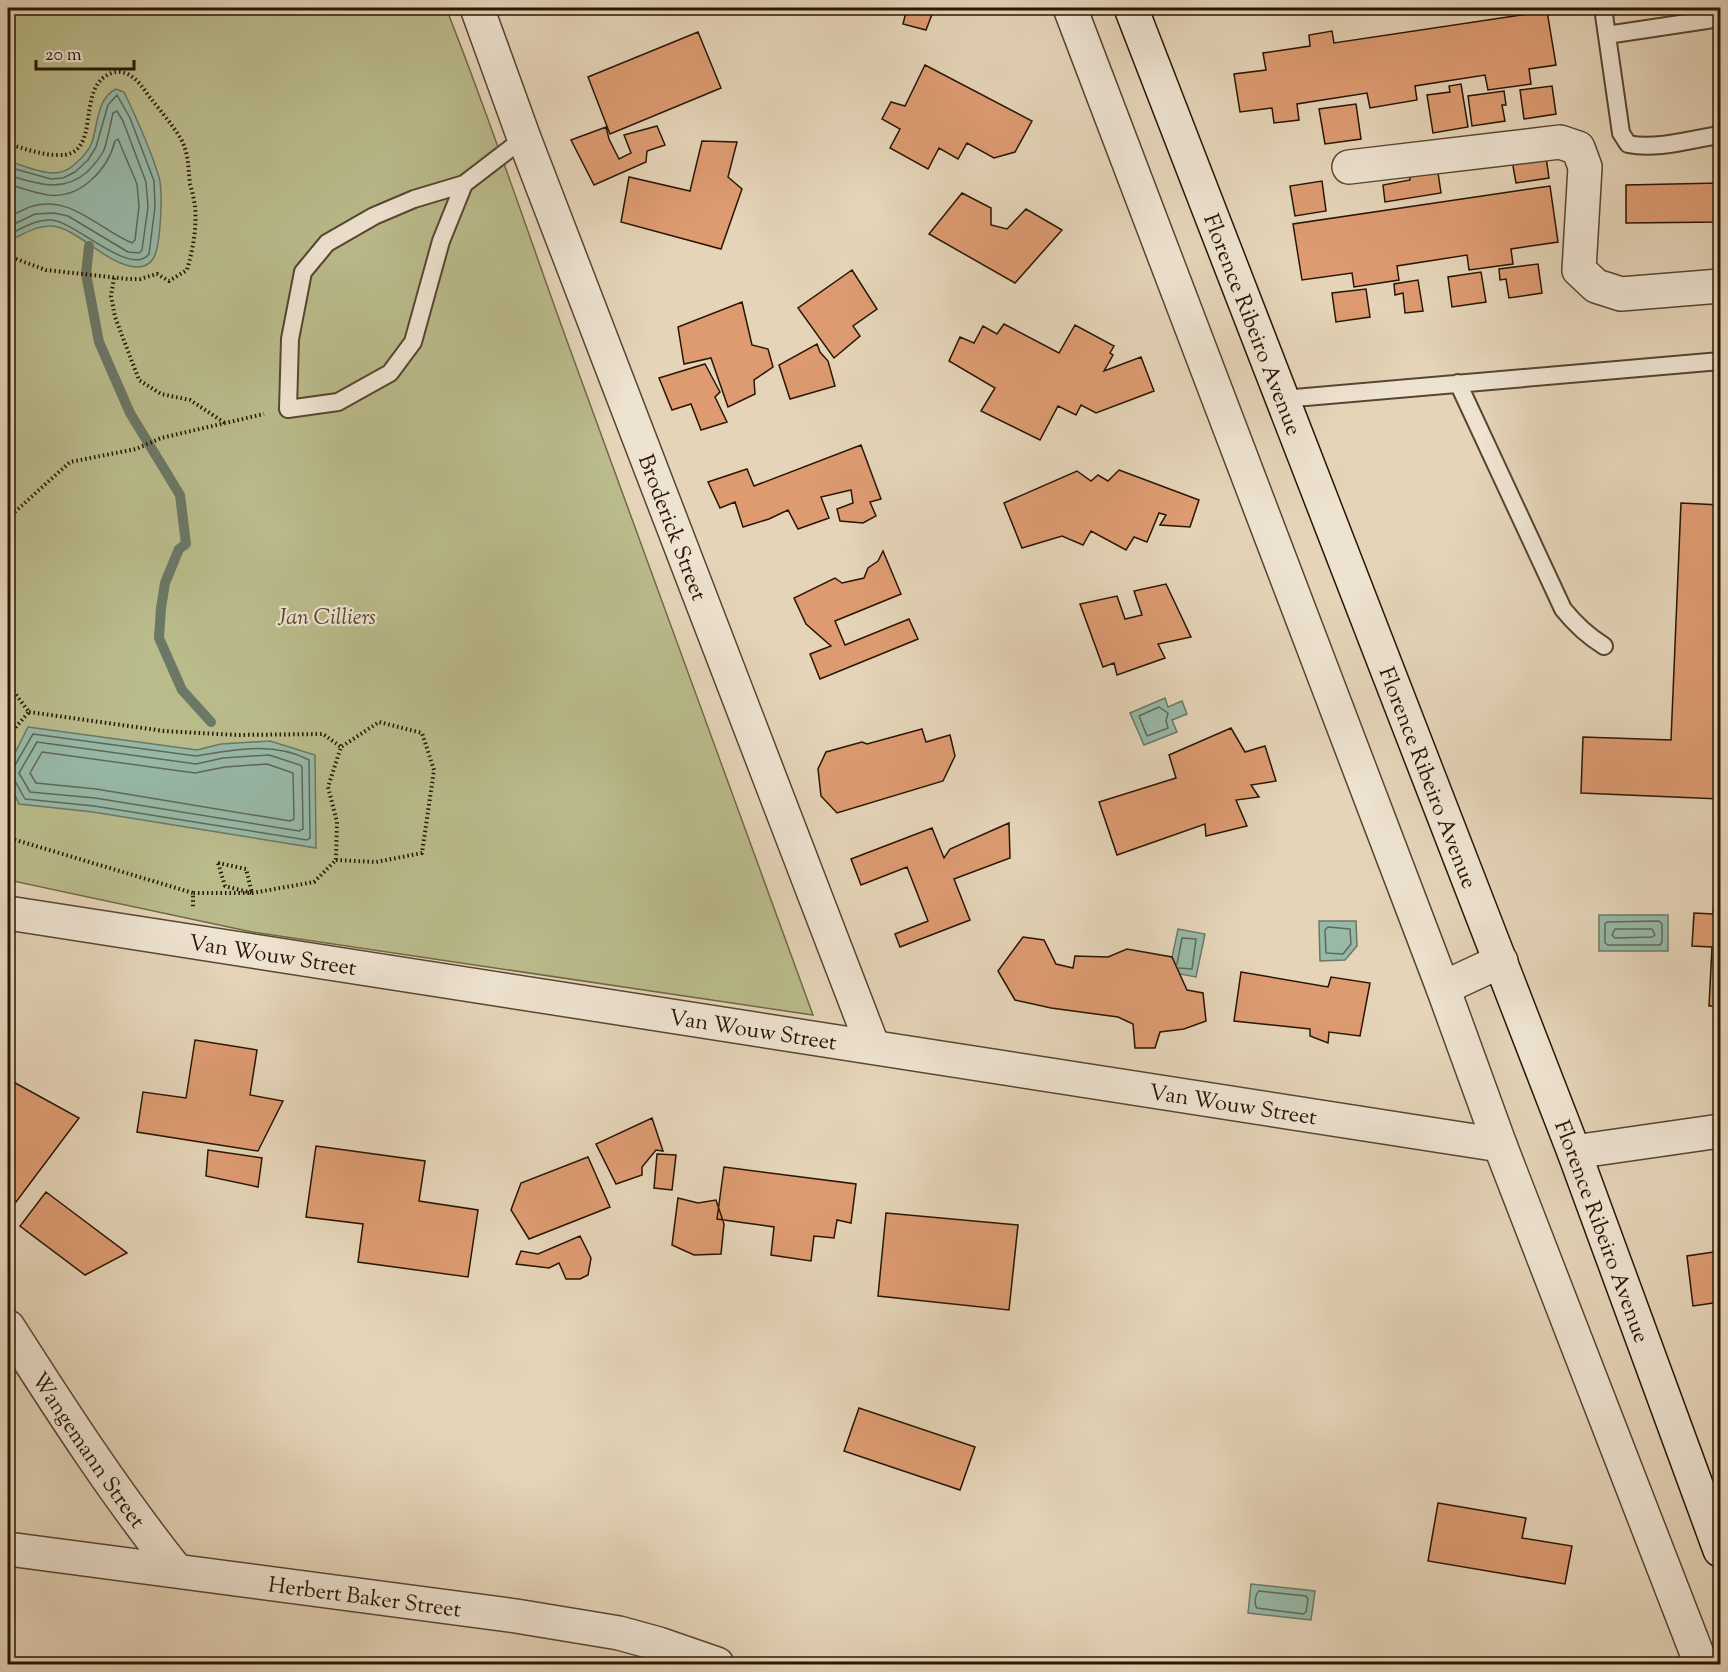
<svg xmlns="http://www.w3.org/2000/svg" width="1728" height="1672" viewBox="0 0 1728 1672" font-family="'Sorts Mill Goudy',serif">
<style>
.green{fill:#babb8b;stroke:#716847;stroke-width:1.5}
.water{fill:#97b9a8;stroke:#6b7866;stroke-width:1.5}
.lines{fill:none;stroke-linecap:round;stroke-linejoin:round}
.shore{stroke:#606856;stroke-width:1.5}
.stream{stroke:#6b7866;stroke-width:10}
.building{fill:#de9b72;stroke:#281603;stroke-width:1.5}
.lane-casing{stroke:#574630;stroke-width:20}
.street-casing{stroke:#574630;stroke-width:36}
.secondary-casing{stroke:#281603;stroke-width:36}
.path{stroke:#281603;stroke-width:4;stroke-dasharray:1.5 3;stroke-linecap:butt}
.lane{stroke:#eee3d1;stroke-width:16}
.street{stroke:#eee3d1;stroke-width:33}
.secondary{stroke:#eee3d1;stroke-width:33}
.labels{text-anchor:middle;stroke-width:4.5;stroke-linejoin:round;paint-order:stroke}
.street-label{font-size:22px;fill:#281603;stroke:#eee3d1}
.park-label{font-size:22px;font-style:italic;fill:#54482c;stroke:#eee3d1}
</style>
<rect width="100%" height="100%" fill="#e5d4b8"/>
<filter id="stains"><feTurbulence type="fractalNoise" baseFrequency=".00333" numOctaves="4"/><feColorMatrix values="0 0 0 0 .2 0 0 0 0 .09 0 0 0 0 .02 0 0 0 .5 -.17"/></filter>
<radialGradient id="worn" r=".72"><stop offset=".6" stop-color="#630" stop-opacity="0"/><stop offset="1" stop-color="#630" stop-opacity=".3"/></radialGradient>
<!-- green -->
<path class="green" d="M8,8H446C491,121 529,237 571,352C651,573 731,794 813,1015L252,932L8,880Z"/>
<!-- water -->
<path class="water" d="M116,89L124,92C137,119 150,148 159,177C163,191 161,247 153,259C149,265 144,267 137,267C107,266 77,227 51,226C36,225 21,236 8,241V161C22,165 39,173 53,173C61,173 69,170 75,164C82,158 89,151 92,142C98,124 97,98 116,89Z
M1165,698L1168,707L1182,701L1187,714L1172,720L1177,732L1144,745L1130,713Z
M28,727L197,750L221,744L270,741L315,755L316,848L93,812L19,804L8,779V767Z
M1599,915H1668V951H1599Z
M1319,921H1356L1357,946L1345,960L1320,961Z
M1178,929L1205,934L1196,977L1169,972Z
M1251,1584L1315,1591L1311,1620L1248,1613Z"/>
<g class="lines">
<!-- shore -->
<path class="shore" d="M8,167L51,179L63,178L75,172L88,160L96,147L108,105L117,95L130,118L154,181L155,207L149,254C131,278 75,221 51,220C36,219 21,229 8,235
M8,175C36,183 62,194 87,172C93,166 100,158 104,150C108,138 110,125 113,113L117,111L123,121L146,182L148,207L142,250L139,253L128,252L68,216L54,213L35,214L8,227
M8,184C21,188 35,193 48,195C81,199 108,169 115,141L118,139L137,184L139,206L135,240L132,243C100,230 71,195 33,206C25,208 16,214 8,217
M1159,707L1168,713L1166,721L1168,728L1147,736L1139,716Z
M37,742L196,764L223,758L269,755L300,765L302,767L303,829L299,831L95,798L30,792L19,773Z
M42,752L195,773L225,767L267,764L293,773L294,819L290,821L96,789L36,783L30,773Z
M8,768L15,765L33,734L196,756C234,750 273,741 309,760L310,838L307,840L94,806L25,799L15,781L8,778
M1659,921L1662,924V942L1660,945H1608L1605,943V924L1607,922Z
M1328,927L1350,929L1351,944L1343,954L1326,953L1325,930Z
M1615,929H1652L1655,935L1652,937L1615,938L1612,935Z
M1177,964L1182,938L1196,939L1192,969L1179,968
M1259,1591L1306,1596L1308,1599L1306,1612L1303,1614L1257,1608C1254,1605 1255,1594 1259,1591Z"/>
<!-- stream -->
<path class="stream" d="M89,246L86,274L99,342L130,413L180,495L186,544L179,549L165,583L161,608L159,638L182,690L211,722"/>
</g>
<!-- building -->
<path class="building" d="M907,8H968L966,12L934,9L926,30L903,24Z
M1547,11L1556,65L1529,69L1531,84L1488,90L1485,75L1415,86L1417,100L1370,108L1367,93L1297,104L1299,120L1274,123L1272,108L1240,112L1234,74L1266,70L1263,53L1310,46L1309,35L1332,31L1334,43Z
M698,32L721,88L610,134L588,77Z
M925,65L1032,121L1015,152L994,158L967,143L958,159L939,148L928,169L890,148L900,129L882,119L891,102L905,106Z
M1461,84L1468,127L1433,133L1427,95L1450,92L1449,86Z
M1552,86L1556,114L1524,119L1520,90Z
M1504,91L1506,105H1502L1505,121L1472,126L1468,96Z
M1356,104L1361,139L1325,144L1319,109Z
M657,126L665,145L647,151L646,162L594,185L571,140L606,127L609,139L619,159L631,153L624,135Z
M702,141L737,142L728,177L742,189L721,249L621,222L629,177L690,191Z
M1545,150L1549,178L1516,183L1511,155Z
M1437,166L1441,193L1385,202L1383,185L1410,180L1409,170Z
M1322,181L1326,211L1295,216L1290,186Z
M1720,183V222L1626,223V185Z
M1550,186L1558,242L1511,249L1513,264L1469,270L1467,255L1397,266L1399,280L1354,287L1352,273L1302,280L1293,224Z
M962,193L991,208V225L1007,229L1026,209L1062,230L1015,283L929,234Z
M1538,264L1542,293L1509,298L1506,279L1500,280L1499,269Z
M852,270L877,309L853,326L860,336L834,358L798,308Z
M1481,272L1486,302L1452,307L1448,277Z
M1418,280L1423,311L1405,313L1403,293L1395,295L1394,284Z
M1366,289L1370,317L1336,322L1332,293Z
M742,302L752,345L768,349L773,367L754,380L755,394L728,407L711,358L684,364L678,327Z
M1004,324L1059,353L1075,325L1114,346L1110,353L1113,355L1104,371L1141,357L1154,391L1096,413L1081,405L1076,415L1058,406L1040,440L981,411L995,388L949,361L960,337L974,343L983,326L997,334Z
M817,344L820,352L828,361L835,386L790,399L779,365Z
M705,364L720,392L715,397L727,422L701,430L691,404L672,410L659,378Z
M861,445L881,499L870,502L876,516L863,523L840,521L837,509L853,503L851,490L821,497L829,518L798,529L788,510L769,519L743,527L735,502L720,508L708,482L747,469L754,486Z
M1119,470L1199,500L1190,527L1160,525L1166,515L1159,513L1147,542L1134,537L1126,550L1091,531L1083,545L1062,536L1022,548L1004,503L1077,471L1091,481L1098,475L1108,481Z
M1681,503L1720,505V799L1581,793L1583,737L1671,740Z
M883,551L901,594L835,621L845,645L909,619L918,639L820,679L810,654L831,646L806,624L794,598L835,578L842,583L864,578L868,568L878,561Z
M1166,584L1191,637L1158,644L1165,658L1117,675L1114,663L1103,667L1080,604L1117,596L1125,619L1142,615L1134,591Z
M1231,728L1245,752L1265,746L1276,781L1251,785L1259,797L1236,800L1247,826L1206,836L1205,824L1117,855L1099,802L1176,778L1169,755Z
M922,729L926,742L950,735L955,756L943,781L837,813L821,796L818,769L826,752L862,742L867,744Z
M1009,823L1010,858L954,879L970,920L900,947L895,934L928,921L907,867L861,885L851,859L932,828L944,858L950,849Z
M1714,899H1720V1006H1709L1712,947L1692,946L1694,913L1713,914Z
M1023,937L1044,940L1056,964L1073,968L1075,956L1108,957L1127,949L1172,957L1187,990L1203,993L1206,1021L1184,1029L1160,1032L1155,1048H1135L1133,1024L1118,1017L1051,1008L1015,1000L998,971Z
M1241,972L1328,987L1331,977L1370,983L1360,1036L1329,1032L1328,1043L1310,1036V1029L1234,1021Z
M195,1040L257,1050L250,1095L283,1101L258,1151L137,1132L143,1092L186,1098Z
M8,1079L79,1118L16,1202L8,1197Z
M652,1118L663,1151L656,1150L642,1167V1175L616,1184L596,1144Z
M316,1146L425,1161L419,1201L478,1210L468,1277L358,1262L363,1224L306,1217Z
M208,1150L262,1158L258,1187L206,1176Z
M657,1154L676,1155L672,1190L654,1188Z
M588,1157L610,1207L529,1239L511,1210L521,1183Z
M724,1167L856,1184L851,1223L837,1220L834,1238L814,1236L811,1261L771,1255L774,1227L717,1219Z
M46,1192L127,1253L85,1275L20,1226Z
M678,1198L698,1203L716,1200L724,1224L721,1254L694,1255L672,1245Z
M886,1213L1018,1225L1009,1310L878,1296Z
M580,1236L591,1258L588,1275L580,1279H566L559,1263L549,1268L516,1264L521,1251L538,1254Z
M1720,1251V1302L1693,1306L1687,1256Z
M859,1408L975,1447L960,1490L844,1451Z
M1438,1503L1526,1518L1522,1538L1572,1546L1565,1584L1428,1561Z"/>
<g class="lines">
<defs>
<path id="lane" d="M1603,8L1621,133L1628,144C1658,150 1691,139 1720,135
M1607,35L1720,18
M464,184L441,241L413,342L390,373L338,402L288,409L290,339L303,272L327,243L374,216L414,199L464,184L524,138
M1458,383L1563,609C1575,624 1588,636 1604,646
M1283,399L1720,361"/>
<g id="street">
<path id="s1" d="M477,8L524,138L873,1047"/>
<path d="M1070,8L1443,988L1500,1145L1701,1664"/>
<path d="M1349,167L1560,142L1578,148L1585,167L1579,270L1596,286L1621,294L1720,286"/>
<path id="s2" d="M8,913L1500,1145"/>
<path d="M1443,988L1501,961"/>
<path d="M1574,1152L1720,1131"/>
<path id="s3" d="M8,1327C61,1410 114,1492 176,1570"/>
<path id="s4" d="M8,1549L516,1616L619,1633L659,1644L717,1664"/>
</g>
<g id="secondary">
<path id="s5" d="M1131,8L1574,1152L1720,1550"/>
</g>
</defs>
<!-- lane casing -->
<use href="#lane" class="lane-casing"/>
<!-- street casing -->
<use href="#street" class="street-casing"/>
<!-- secondary casing -->
<use href="#secondary" class="secondary-casing"/>
<!-- path -->
<path class="path" d="M8,144C23,148 41,155 57,155C105,158 73,86 112,73C129,68 140,83 148,95C159,109 172,124 181,139C189,154 188,168 190,184C192,191 194,199 195,206C197,228 193,249 187,270L169,281L157,274L140,279H128L46,270L8,256
M114,278L111,296L115,317L139,380L161,394L190,400L225,423
M8,518L70,462L136,449L161,438L264,414
M8,684L29,712L8,736
M29,712L164,731L237,735L323,734L341,747L328,787L337,822L336,860L314,882L252,893H193
M8,835L9,838L193,893V909
M336,860L376,862L422,853L434,770L422,733L379,722L341,747
M218,863L246,869L252,893L225,886Z"/>
<!-- lane -->
<use href="#lane" class="lane"/>
<!-- street -->
<use href="#street" class="street"/>
<!-- secondary -->
<use href="#secondary" class="secondary"/>
</g>
<g class="labels">
<!-- street labels -->
<g class="street-label">
<text dy="8" stroke="none"><textPath href="#s5" startOffset="339">Florence Ribeiro Avenue</textPath></text>
<text dy="8" stroke="none"><textPath href="#s1" startOffset="555">Broderick Street</textPath></text>
<text dy="8" stroke="none"><textPath href="#s5" startOffset="825">Florence Ribeiro Avenue</textPath></text>
<text dy="8" stroke="none"><textPath href="#s2" startOffset="268">Van Wouw Street</textPath></text>
<text dy="8" stroke="none"><textPath href="#s2" startOffset="754">Van Wouw Street</textPath></text>
<text dy="8" stroke="none"><textPath href="#s2" startOffset="1240">Van Wouw Street</textPath></text>
<text dy="8" stroke="none"><textPath href="#s5" startOffset="1311">Florence Ribeiro Avenue</textPath></text>
<text dy="8" stroke="none"><textPath href="#s3" startOffset="147">Wangemann Street</textPath></text>
<text dy="8" stroke="none"><textPath href="#s4" startOffset="360">Herbert Baker Street</textPath></text>
</g>
<!-- park labels -->
<g class="park-label">
<text x="327" y="624">Jan Cilliers</text>
</g>
</g>
<!-- margin -->
<rect width="1728" height="1672" fill="none" stroke="#e5d4b8" stroke-width="30"/>
<rect x="9" y="9" width="1710" height="1654" fill="none" stroke="#281603" stroke-width="3"/>
<rect x="15" y="15" width="1698" height="1642" fill="none" stroke="#281603" stroke-width="1.5"/>
<!-- scale -->
<path d="M36 60v9h98v-9" fill="none" stroke="#281603" stroke-width="3"/>
<text x="45" y="60" font-size="18" fill="#281603" stroke="#eee3d1" stroke-width="4.5" paint-order="stroke">20 m</text>
<rect width="100%" height="100%" filter="url(#stains)"/>
<rect width="100%" height="100%" fill="url(#worn)"/>
</svg>
